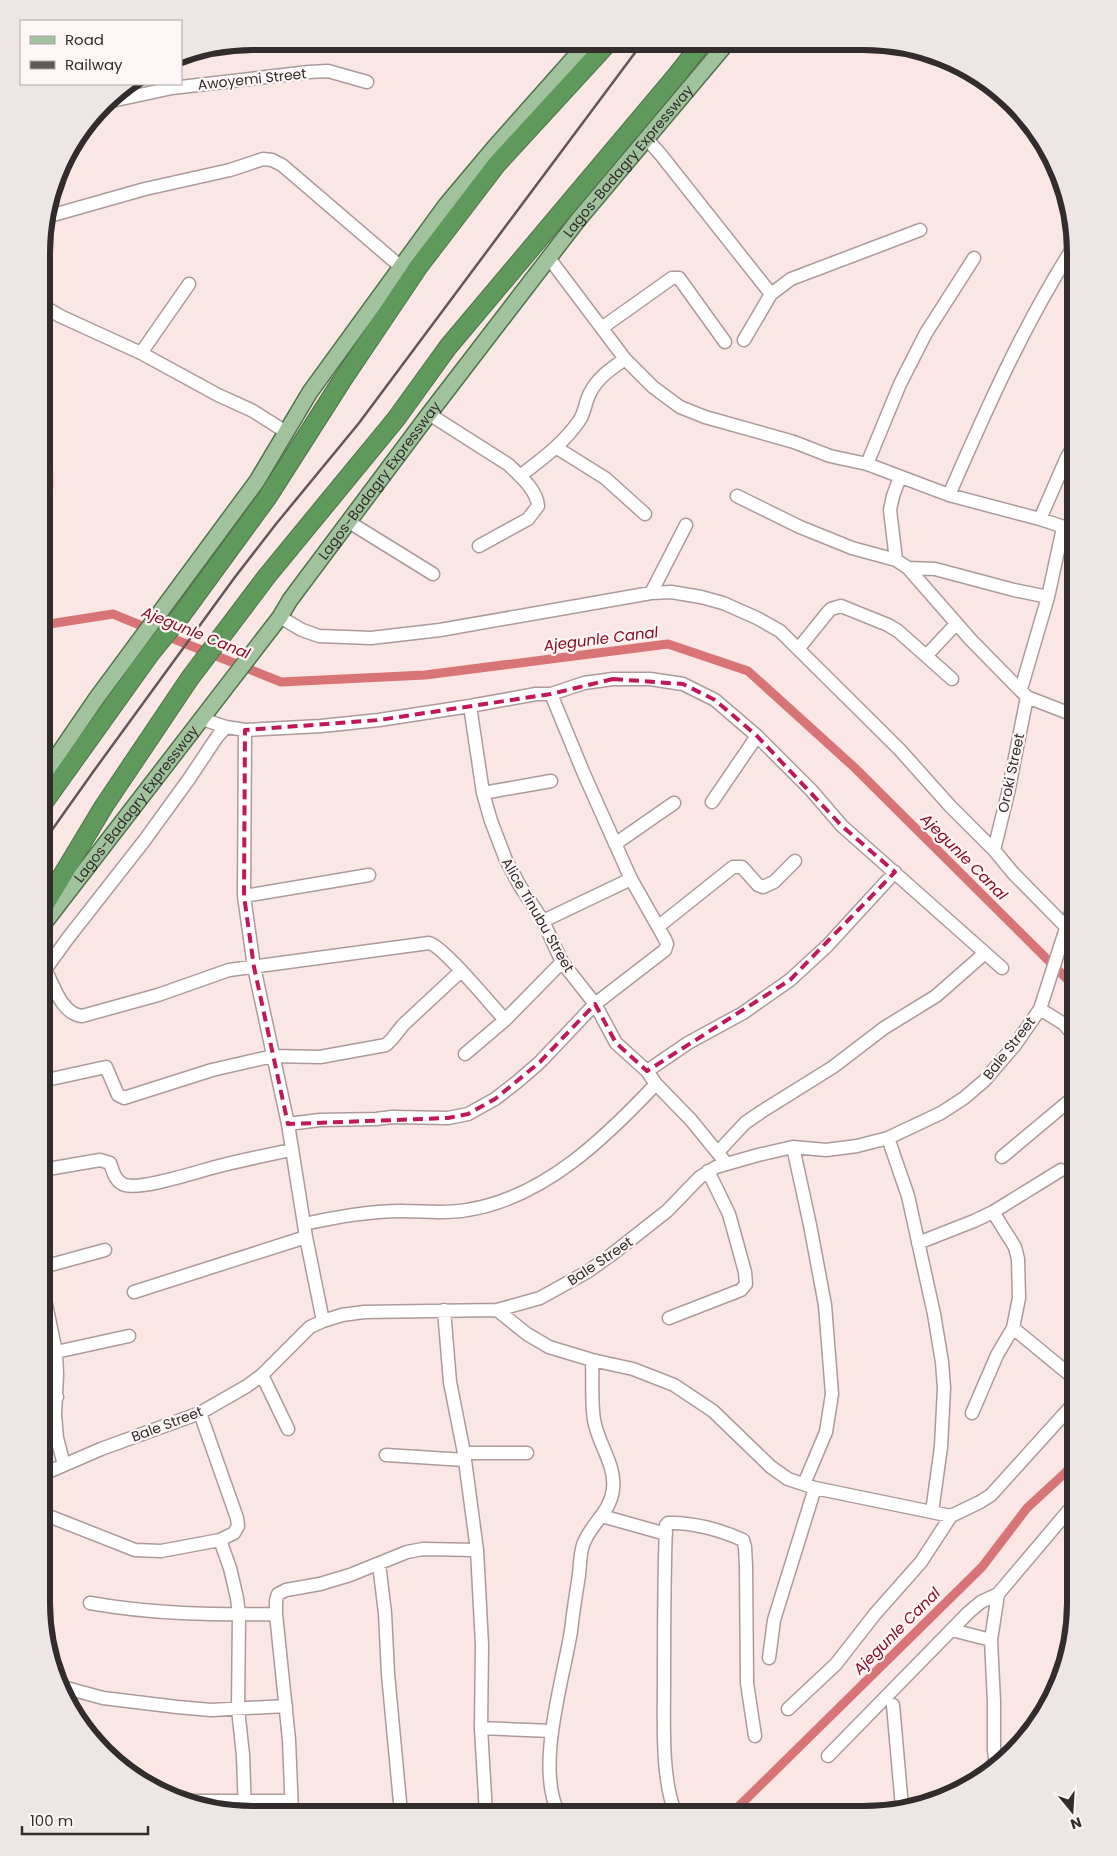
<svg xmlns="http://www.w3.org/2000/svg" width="1117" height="1856" viewBox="0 0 1117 1856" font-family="Poppins,sans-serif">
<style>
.green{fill:#f9cdcb}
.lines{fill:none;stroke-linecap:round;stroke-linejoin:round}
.canal{stroke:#d87475;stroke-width:9}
.minor-casing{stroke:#ac9b9a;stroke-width:15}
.major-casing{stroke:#50734b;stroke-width:18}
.highway-casing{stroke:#50734b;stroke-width:20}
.minor{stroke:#fff;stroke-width:12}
.major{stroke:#a0c29d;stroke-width:15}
.highway{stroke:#60995c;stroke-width:18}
.rail{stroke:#625858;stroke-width:2.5}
.marked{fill:none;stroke:#c2185b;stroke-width:4;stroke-dasharray:10 6;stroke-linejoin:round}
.labels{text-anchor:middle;stroke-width:4.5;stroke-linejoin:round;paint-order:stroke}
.street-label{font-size:14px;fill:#332c2c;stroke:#fef6f6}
.water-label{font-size:15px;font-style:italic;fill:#880b21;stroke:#fef6f6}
.rim{fill:none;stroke:#332c2c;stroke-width:6}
</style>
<rect width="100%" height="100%" fill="#f9e6e5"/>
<!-- green -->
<path class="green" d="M43,447L52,452L55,491L43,457Z
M43,471L51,495L43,521Z"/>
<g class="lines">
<!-- canal -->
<path class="canal" d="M43,625L113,614L152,630
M164,635L281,682L425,675L668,644L748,671L855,768L1075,987
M731,1814L982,1567L1027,1508L1066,1472L1075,1460"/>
<defs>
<path id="minor" d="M107,102L172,88L309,72L328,71L367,82
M647,139L661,155L771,294
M46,217L145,189L230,170L263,159L272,160L282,165L401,267
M549,258L625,359L653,387L680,407L705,417L794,442L830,456L867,464L949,495L1040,519L1076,531
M43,306L60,316L141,353L218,395L253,411L286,432
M603,327L672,278H679L725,342
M744,340L771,294L791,279L920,230
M141,353L189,284
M429,414L509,465C520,476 537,490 538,506L528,519L479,546
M557,448L605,478L645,514
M867,464L900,384L926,333L974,258
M520,476C542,459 563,444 579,421C585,413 585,402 590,393C598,377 611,369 625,359
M949,495C986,410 1024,324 1074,246
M737,496L800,527L852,548L896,560L908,568L935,569L1014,590L1048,597
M1040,519L1067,457L1076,442
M349,522L433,574
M896,560L890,510L893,496L900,477
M908,568L971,640L1027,697L1076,716
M651,593L686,525
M280,617L302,630L319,636L371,638L440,630L651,593L671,592L701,597L723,603L757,618L780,631L900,750L950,806L994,850L1013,873L1076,937
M799,648L828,612L831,609L841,606L888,625L898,631L952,679
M927,655L956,624
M1021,689L1048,597L1063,528
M470,706L483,793L491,821L506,860L520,886L543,921L562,962L595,1004L616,1043L647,1071L656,1084L691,1120L726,1163
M202,719L226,727
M245,730L244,896L254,967L288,1124L306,1237L323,1321
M483,793L551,781
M712,802L757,736
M615,844L674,803
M994,850L1008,793L1027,697
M244,896L369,875
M543,921L631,879
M659,926L733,867H742L758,885L763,887L774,882L795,861
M42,963C52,980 60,1014 82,1016L158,995L229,970L429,943C443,946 492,1006 505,1020
M42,974L68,938L144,841L189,779L217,737L226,727L245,730L321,726L379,720L470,706L536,694H551L584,683L613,679H650L683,684L715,700L757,736L811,790L842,826L1002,968
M1040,1009L1064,1024L1075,1037
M465,1054L505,1020L562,962
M647,1071L688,1043L743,1013L790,980L827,946L895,872
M42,1081L106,1067L118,1095L124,1098L212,1070L273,1056L320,1057L386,1045L392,1039L403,1025L461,971
M288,1124L320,1120L376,1119L392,1117L448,1118L468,1114L495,1099L517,1082L540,1062L595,1004L665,950L667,944L665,939L631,879L584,774L551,694
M888,1138L908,1196L934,1314L942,1362L944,1388L941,1447L932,1512
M793,1147L810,1225L825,1305L832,1394L826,1432L804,1484
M718,1152L745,1123L761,1112L833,1067L884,1028L936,996L985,953
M1002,1157L1075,1096
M42,1170L100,1160L110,1163C113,1171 115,1182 125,1185C143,1190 199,1171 219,1166C243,1160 267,1155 291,1150
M304,1224C337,1217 369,1211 402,1211C423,1211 446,1214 467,1210C544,1198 605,1138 656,1084
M918,1243L974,1221L993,1212L1061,1170
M42,1258L43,1290L56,1352L57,1375L55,1415L57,1438L64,1465
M43,1267L105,1250
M134,1292L306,1237
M444,1310L450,1382L464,1453L477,1550L482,1645L481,1728L486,1814
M497,1310L527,1334L549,1347L592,1360L633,1369L674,1385L713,1411L771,1467L788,1479L815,1488L951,1516L980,1502L991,1495L1075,1402
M669,1318L741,1290L746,1284L745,1272L729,1214L708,1171
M1013,1328L1075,1379
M56,1352L129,1336
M262,1375L288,1429
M42,1393L57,1397
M972,1413L997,1355L1013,1328L1019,1298L1018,1259L1015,1247L993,1212
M464,1453H527
M386,1455L465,1460
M41,1475L101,1449L200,1413L247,1386L262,1375L310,1327L323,1321L342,1315L364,1312L497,1310L540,1298L587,1272L611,1255L667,1211L700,1177L716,1167L758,1155L793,1147L826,1150L857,1146L888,1138L941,1113L964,1098L984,1081L1015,1045L1040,1009L1076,897
M41,1513L135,1550L161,1551L220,1540L234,1533L238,1526L237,1518L200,1413
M602,1516L666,1534
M220,1540L230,1568L237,1598L239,1615L238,1709L243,1755L245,1813
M379,1564L385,1613L388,1674L401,1813
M90,1603C151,1614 214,1615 276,1614
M952,1630L991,1640
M769,1658L774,1620L815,1488
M59,1686L103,1698L177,1707L211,1710L286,1706
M893,1705L902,1807
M788,1709L836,1664L875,1614L921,1562L951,1516
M481,1728L552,1731
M828,1756L969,1612L981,1602L998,1594L1075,1503
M996,1767L994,1750V1702L991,1640L998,1594
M179,1801H291
M292,1813L289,1740L276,1614V1601L278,1594L286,1590L320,1584L350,1575L407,1552L423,1549L477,1550
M559,1814C535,1768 563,1681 571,1631C573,1612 576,1594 579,1575C580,1565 580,1554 583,1545C590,1524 611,1512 613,1489C616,1465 598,1444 594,1420C591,1401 593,1379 592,1360
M676,1814C661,1781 664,1719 664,1682C664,1629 664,1577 666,1525L668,1523C692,1522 721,1530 743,1540L745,1547L746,1567L747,1683L755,1736"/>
<g id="major">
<path d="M42,778L96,699L257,481L310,392L446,205L493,149L588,42"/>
<path id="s1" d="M42,926L280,617L290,600L429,414L578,220L727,43"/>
</g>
<path id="highway" d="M42,805L150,654L180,617L267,498L341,382L419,266L497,164L609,42
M42,909L104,806L190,678L267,576L396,419L448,347L676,76L702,43"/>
</defs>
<!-- minor casing -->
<use href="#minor" class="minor-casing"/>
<!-- major casing -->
<use href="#major" class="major-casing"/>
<!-- highway casing -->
<use href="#highway" class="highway-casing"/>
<!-- minor -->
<use href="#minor" class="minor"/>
<!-- major -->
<use href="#major" class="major"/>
<!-- highway -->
<use href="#highway" class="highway"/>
<!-- rail -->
<path class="rail" d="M42,844L93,772L235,577L276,524L359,423L643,42"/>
</g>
<!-- marked area -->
<path class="marked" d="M613,679L683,684L715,700L757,736L842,826L895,872L790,980L647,1071L616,1043L595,1004L540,1062L495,1099L468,1114L448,1118L288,1124L254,967L244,896L245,730L379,720L551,694Z"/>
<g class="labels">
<!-- street labels -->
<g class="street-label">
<text transform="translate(252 79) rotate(-6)" y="5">Awoyemi Street</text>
<text dy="5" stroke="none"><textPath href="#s1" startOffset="964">Lagos-Badagry Expressway</textPath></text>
<text dy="5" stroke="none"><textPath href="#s1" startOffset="559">Lagos-Badagry Expressway</textPath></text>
<text transform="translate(1011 773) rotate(-78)" y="5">Oroki Street</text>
<text dy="5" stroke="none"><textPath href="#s1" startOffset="154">Lagos-Badagry Expressway</textPath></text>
<text transform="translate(538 915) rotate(60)" y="5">Alice Tinubu Street</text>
<text transform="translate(1009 1048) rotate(-52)" y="5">Bale Street</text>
<text transform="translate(600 1261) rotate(-34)" y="5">Bale Street</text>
<text transform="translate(167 1424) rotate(-21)" y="5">Bale Street</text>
</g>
<!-- water labels -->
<g class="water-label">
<text transform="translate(196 633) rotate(22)" y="5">Ajegunle Canal</text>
<text transform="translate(601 639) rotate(-7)" y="5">Ajegunle Canal</text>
<text transform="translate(964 857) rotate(45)" y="5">Ajegunle Canal</text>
<text transform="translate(897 1631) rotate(-45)" y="5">Ajegunle Canal</text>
</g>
</g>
<!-- crop -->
<path d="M0 0H1117V1856H0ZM253 50H864A203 203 0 0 1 1067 253V1603A203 203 0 0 1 864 1806H253A203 203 0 0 1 50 1603V253A203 203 0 0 1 253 50Z" fill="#eee6e6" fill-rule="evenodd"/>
<path class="rim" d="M253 50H864A203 203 0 0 1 1067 253V1603A203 203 0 0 1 864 1806H253A203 203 0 0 1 50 1603V253A203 203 0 0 1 253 50Z"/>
<!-- legend -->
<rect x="20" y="20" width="162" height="65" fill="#fef6f6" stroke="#ada5a5"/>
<rect x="30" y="36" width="25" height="8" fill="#a0c29d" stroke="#ada5a5"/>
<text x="65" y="45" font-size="15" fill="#332c2c">Road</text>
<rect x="30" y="61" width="25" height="8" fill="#625858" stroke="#ada5a5"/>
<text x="65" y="70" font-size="15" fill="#332c2c">Railway</text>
<!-- north arrow -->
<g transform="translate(1072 1811) rotate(162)" stroke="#fef6f6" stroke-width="4" paint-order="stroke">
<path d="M0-4L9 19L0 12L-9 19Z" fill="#332c2c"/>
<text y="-8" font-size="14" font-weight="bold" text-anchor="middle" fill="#332c2c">N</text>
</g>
<!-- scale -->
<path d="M22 1826v8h126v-8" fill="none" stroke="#332c2c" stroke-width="2.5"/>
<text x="30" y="1826" font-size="15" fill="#332c2c" stroke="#fef6f6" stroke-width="4" paint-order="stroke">100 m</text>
</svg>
